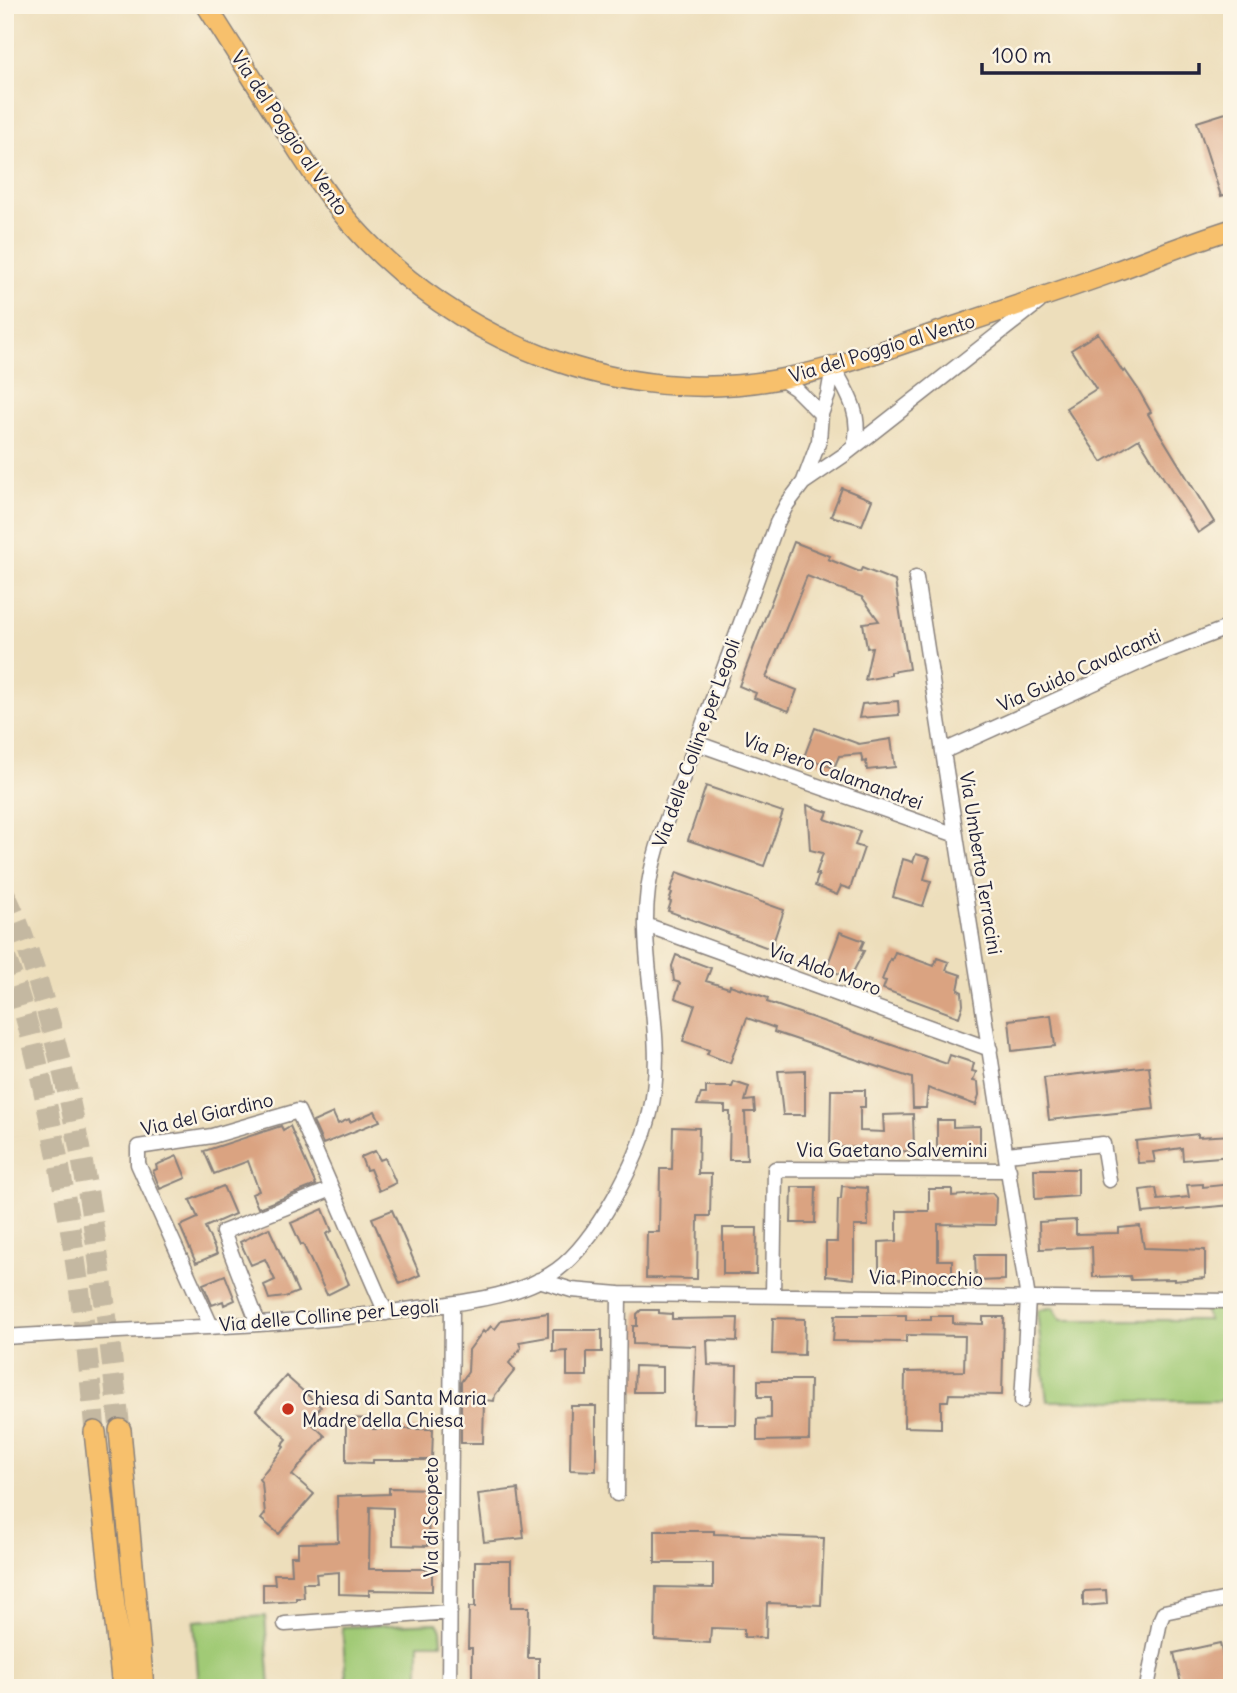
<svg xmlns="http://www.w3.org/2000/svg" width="1237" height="1693" viewBox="0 0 1237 1693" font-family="Delius,sans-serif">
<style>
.green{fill:#a1ca76;stroke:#627658;stroke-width:2}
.building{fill:#daa381}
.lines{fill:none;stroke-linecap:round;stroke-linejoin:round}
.highway-tunnel{stroke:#c4b8a1;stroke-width:21;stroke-dasharray:21 10;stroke-linecap:butt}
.minor-casing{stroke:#88807b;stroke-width:17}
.major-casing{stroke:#88807b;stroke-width:22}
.highway-casing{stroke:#88807b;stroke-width:24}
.minor{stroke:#fff;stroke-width:14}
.major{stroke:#f7c06c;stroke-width:19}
.highway{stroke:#f7c06c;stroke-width:21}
.poi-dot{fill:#c8321e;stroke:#fcf5e5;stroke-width:2.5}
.labels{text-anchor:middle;stroke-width:5;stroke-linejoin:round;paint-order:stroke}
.street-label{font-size:19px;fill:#22223b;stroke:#fcf5e5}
.poi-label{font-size:19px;fill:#22223b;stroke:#fcf5e5;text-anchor:start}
</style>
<rect width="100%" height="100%" fill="#fcf5e5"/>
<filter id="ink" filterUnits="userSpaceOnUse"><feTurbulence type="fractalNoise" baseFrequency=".0143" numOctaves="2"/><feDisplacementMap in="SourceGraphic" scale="14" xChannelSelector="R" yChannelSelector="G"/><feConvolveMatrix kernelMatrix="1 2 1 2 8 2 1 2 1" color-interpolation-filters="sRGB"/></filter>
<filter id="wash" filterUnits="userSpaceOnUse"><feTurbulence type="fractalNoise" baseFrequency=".00686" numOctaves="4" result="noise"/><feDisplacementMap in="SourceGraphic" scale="28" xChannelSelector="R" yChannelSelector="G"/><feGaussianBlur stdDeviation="1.57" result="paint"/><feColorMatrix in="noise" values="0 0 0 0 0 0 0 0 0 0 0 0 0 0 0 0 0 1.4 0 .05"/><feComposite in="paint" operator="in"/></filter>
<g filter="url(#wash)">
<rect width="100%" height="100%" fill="#eddebb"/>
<!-- green -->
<path class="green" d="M1053,1307L1061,1320H1208L1203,1308H1225L1222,1401H1047L1037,1311Z
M265,1616L270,1688H199L194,1621Z
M437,1623L441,1630L442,1643H419V1688H347L342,1627Z"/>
<g id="blocks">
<!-- building -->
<path class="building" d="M1229,112L1232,121V193L1221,196L1197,122Z
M1098,333L1123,372L1125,370L1138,389L1151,412L1148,414L1214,522L1198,533L1139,439L1102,462L1066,408L1096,389L1071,350Z
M842,488L872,500L862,525L831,516Z
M794,542L830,556L828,559L860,572L862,568L895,581L909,669L891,672V675L865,680L872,647L867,648L863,623L879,621L862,597L807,576L766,678L797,690L789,711L754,698L756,693L739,686Z
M898,701L899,715L859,718L862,704Z
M815,728L859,744L891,739L895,767L867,770L866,761L863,762L861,754L839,756L834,768L804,757Z
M706,786L783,812L764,866L688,840Z
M807,805L828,812L825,819L860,831L855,845L864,848L850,889L841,886L837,895L815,886L819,874H816L823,853L810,850Z
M916,854L930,858L924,879L931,881L923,906L893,897L903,859L913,862Z
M677,872L784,910L771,949L668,911L671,902L669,901L672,893L670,892Z
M840,932L864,941L860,950L864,951L850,978L826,969Z
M895,952L934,966L937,958L949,962L946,970L961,975L958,990L962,992L963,1005L959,1017L883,989L886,981L882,980L890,959L892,960Z
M676,955L711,968L706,981L729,988L730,985L768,998L767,1002L947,1064L950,1055L974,1063L972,1071L976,1072L973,1081L978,1082L979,1095L976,1105L928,1088L926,1108H913L912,1078L774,1032L775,1028L747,1018L730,1063L707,1054L709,1050L683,1041L695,1005L675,998L680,983L674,981L672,966Z
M1051,1015L1055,1046L1012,1051L1009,1020Z
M1149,1066L1154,1109L1049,1120L1044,1078Z
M805,1070V1115H783L778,1071Z
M734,1082L749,1087L745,1101L754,1100L755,1112H745L747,1160H729L730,1112H725V1106L697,1105L701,1094H706V1087H732Z
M831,1090H865V1107H860V1131L884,1132L883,1115L913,1114L914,1151L884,1152V1148L830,1147Z
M375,1111L380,1121L323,1144L313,1122L333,1113L338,1124L349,1119L350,1122Z
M937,1120H953V1127L980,1126V1145H973V1151H937Z
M281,1126L283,1130L290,1126L316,1185L258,1208L252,1194L259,1191L248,1161L214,1174L204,1151Z
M673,1127L699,1128L698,1174H711L710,1216H698L697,1279L646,1278L647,1232H659L660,1169H672Z
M1198,1134V1137L1232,1135V1156L1183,1160L1182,1148L1153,1152L1155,1162L1138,1163L1136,1141Z
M375,1151L380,1160L385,1158L396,1183L379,1191L370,1169L366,1170L361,1157Z
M177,1156L186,1178L160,1189L153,1171L157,1169L156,1165Z
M1034,1169H1078V1196L1035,1199Z
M1203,1184V1187L1232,1184V1205L1143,1213L1140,1190L1156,1188L1158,1200L1189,1197L1187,1185Z
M223,1186L235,1214L205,1227L217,1254L196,1263L180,1226L198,1218L190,1200Z
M842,1186L867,1188L868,1226H854V1279L826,1276V1242H837L838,1199H841Z
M792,1187H816L815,1223H791Z
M929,1189H952V1196L992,1193L996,1198L995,1225L938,1224V1260H952V1282H923V1279H879V1242L897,1241V1211H929Z
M323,1209L332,1231L326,1234L349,1284L327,1295L303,1244L301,1245L291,1223Z
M392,1210L420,1275L400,1284L372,1218Z
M1076,1220V1234L1119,1233V1228L1140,1226L1144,1248L1205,1250V1278L1174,1281V1279L1131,1280L1130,1276L1093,1277L1092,1247L1040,1249L1039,1222Z
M269,1228L298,1292L285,1297L269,1299L264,1285L275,1280L265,1259L251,1265L240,1242Z
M723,1228H757L756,1274H723Z
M975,1255H1005V1280L976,1281Z
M225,1275L235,1300L224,1305L223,1301L212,1305L203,1284Z
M641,1310H659V1313L672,1314V1319L738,1318L737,1341L707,1340L708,1365L737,1366L736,1424H693L696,1346L633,1344V1326H637V1314Z
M548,1313V1337L519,1342L521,1348L509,1363L515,1370L495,1395L494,1401L484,1400L483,1443H461V1382L468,1372L469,1350L483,1331L485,1333L491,1326L495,1329L502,1320Z
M835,1315H906V1320H931V1316H953V1323L983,1324V1317H1004L1002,1395L949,1394L948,1401H941V1428L904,1427L905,1372L964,1371L965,1336L906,1335V1342L833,1341Z
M773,1318L805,1319L804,1355L772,1354Z
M553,1330H602V1352H587V1376H567V1351L553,1352Z
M635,1366L662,1367V1392H634Z
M286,1376L321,1407L309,1421L325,1436L292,1475L314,1494L279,1534L261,1519L265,1514L262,1483L259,1479L284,1447L282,1445L287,1439L256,1410Z
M758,1380H810L809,1440L757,1441V1419L771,1418V1397H758Z
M571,1406H596V1471L570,1470Z
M346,1418L373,1419V1429H433L432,1460H373V1463L346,1462Z
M389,1488L434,1489V1508H429L428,1546L393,1545V1508L370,1507L369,1569H432V1591L369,1590V1595L339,1594V1572L316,1574L317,1583H303L304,1598H296V1601L263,1603V1584H275L274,1574H292L291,1556H298V1543L338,1542L337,1496L389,1494Z
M518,1489L524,1538L484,1542L478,1494Z
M655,1531H714V1534L824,1538L821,1605L767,1603L766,1638L744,1637V1629L711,1628L710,1643L655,1640L656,1587L713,1588V1563H655Z
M475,1561H511V1607H529L528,1658H539V1686H472V1648H468L469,1607H475Z
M1106,1590L1107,1604L1083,1606V1593L1085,1591Z
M1220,1643L1229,1685L1218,1688H1182L1174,1653Z"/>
</g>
</g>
<g filter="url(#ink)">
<use href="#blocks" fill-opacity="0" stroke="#88807b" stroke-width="2"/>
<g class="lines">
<!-- highway-tunnel -->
<path class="highway-tunnel" d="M5,894C26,937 39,984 52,1030C88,1161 105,1295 120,1430
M5,957C25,1006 37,1059 48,1111C71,1217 86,1324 95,1432"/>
<defs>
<path id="minor" d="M833,367C848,393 863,416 854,447
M781,379L796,389L821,414
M804,481L819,441L821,414L828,395L833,367
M916,578L1028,1299L1022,1401
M696,743L956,835
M944,751L1147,659L1232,626
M646,925L990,1049
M1007,1154L1103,1144L1109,1180
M539,1280L572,1290L619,1294L1232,1301
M773,1295L775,1169L1009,1170
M258,1323L223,1232L332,1189
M211,1326L138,1164V1147L212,1136L298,1111L386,1313
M5,1337C143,1328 283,1328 420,1308C464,1302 519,1297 557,1270C596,1241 638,1161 650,1113C668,1038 638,964 648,889C656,837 679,790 697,741C724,669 751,596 777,523L787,504L803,483L844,455L1039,302
M617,1494L619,1294
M285,1624L450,1612
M1148,1682L1160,1621L1164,1612L1232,1598
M449,1688L452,1304"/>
<path id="major" d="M206,5C230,43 254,81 278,119C301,155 323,192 351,224C456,343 622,409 780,379C832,370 882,351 932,334C992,314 1052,294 1111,273C1151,258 1191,242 1232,229"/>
<path id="highway" d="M120,1430L143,1688
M95,1432L123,1688"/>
</defs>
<!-- minor casing -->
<use href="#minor" class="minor-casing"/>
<!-- major casing -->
<use href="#major" class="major-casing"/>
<!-- highway casing -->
<use href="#highway" class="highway-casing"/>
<!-- minor -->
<use href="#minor" class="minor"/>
<!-- major -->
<use href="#major" class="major"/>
<!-- highway -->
<use href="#highway" class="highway"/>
</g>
</g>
<!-- markers -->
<circle class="poi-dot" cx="288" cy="1409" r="7"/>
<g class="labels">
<!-- street labels -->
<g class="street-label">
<text transform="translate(290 133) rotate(56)" y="7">Via del Poggio al Vento</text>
<text transform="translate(882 348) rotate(-17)" y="7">Via del Poggio al Vento</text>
<text transform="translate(1079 670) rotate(-24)" y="7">Via Guido Cavalcanti</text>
<text transform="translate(696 743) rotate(-70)" y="7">Via delle Colline per Legoli</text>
<text transform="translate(833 771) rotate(20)" y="7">Via Piero Calamandrei</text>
<text transform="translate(981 863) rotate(81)" y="7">Via Umberto Terracini</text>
<text transform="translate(825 969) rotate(20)" y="7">Via Aldo Moro</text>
<text transform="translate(207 1114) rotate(-13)" y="7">Via del Giardino</text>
<text x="892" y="1157">Via Gaetano Salvemini</text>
<text transform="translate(926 1278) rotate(1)" y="7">Via Pinocchio</text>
<text transform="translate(329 1315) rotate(-5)" y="7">Via delle Colline per Legoli</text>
<text transform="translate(431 1517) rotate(-90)" y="7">Via di Scopeto</text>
</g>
<!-- poi labels -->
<g class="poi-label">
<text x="302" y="1405">Chiesa di Santa Maria<tspan x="302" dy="22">Madre della Chiesa</tspan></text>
</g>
</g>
<!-- margin -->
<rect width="1237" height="1693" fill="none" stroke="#fcf5e5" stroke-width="28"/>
<!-- scale -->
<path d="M982 63v10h217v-10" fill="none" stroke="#22223b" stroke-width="3.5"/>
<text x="992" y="63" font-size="21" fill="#22223b" stroke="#fcf5e5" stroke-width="5" paint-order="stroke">100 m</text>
</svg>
